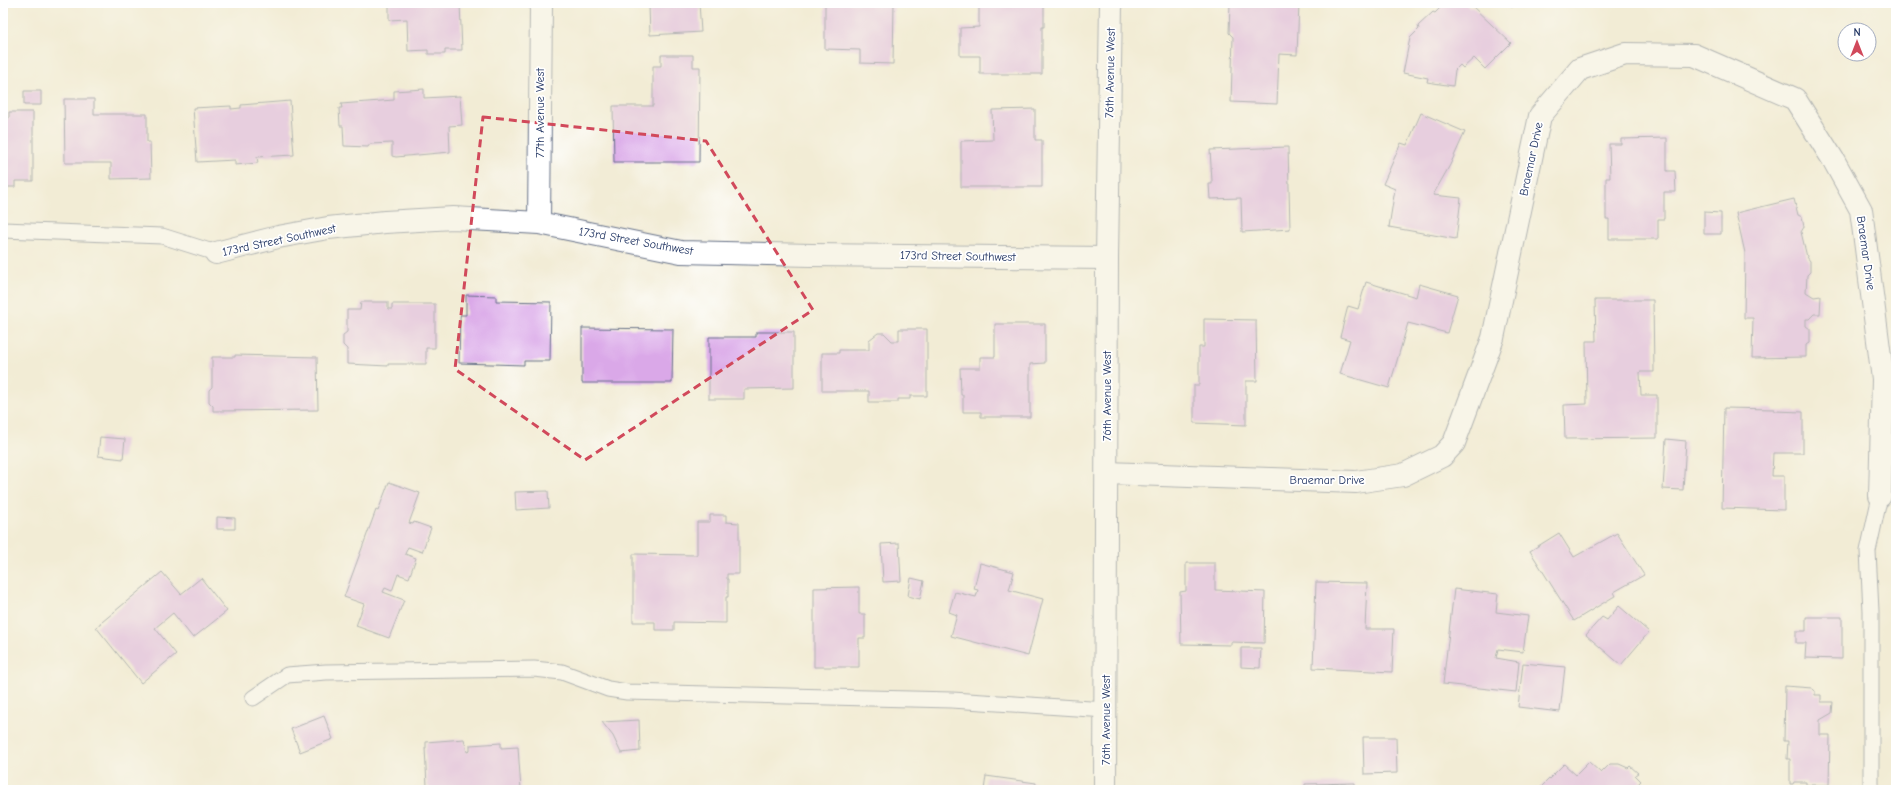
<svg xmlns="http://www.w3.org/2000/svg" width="1899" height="793" viewBox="0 0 1899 793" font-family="'Comic Neue',sans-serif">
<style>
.building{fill:#daa8e8}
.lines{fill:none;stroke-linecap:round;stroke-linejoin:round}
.service-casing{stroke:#667188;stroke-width:17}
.minor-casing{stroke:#667188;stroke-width:24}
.tertiary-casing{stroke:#667188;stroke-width:24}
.service{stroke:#fff;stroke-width:15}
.minor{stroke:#fff;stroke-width:22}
.tertiary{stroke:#fff;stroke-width:22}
.marked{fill:none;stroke:#d1495b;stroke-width:3;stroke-dasharray:8 5;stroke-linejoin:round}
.labels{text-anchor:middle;stroke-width:3.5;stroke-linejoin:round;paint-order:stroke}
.street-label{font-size:12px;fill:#1b2f5e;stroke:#fff}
</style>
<rect width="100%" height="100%" fill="#fff"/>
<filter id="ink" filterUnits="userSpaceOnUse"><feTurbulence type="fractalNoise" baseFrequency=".025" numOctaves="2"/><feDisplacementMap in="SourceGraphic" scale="8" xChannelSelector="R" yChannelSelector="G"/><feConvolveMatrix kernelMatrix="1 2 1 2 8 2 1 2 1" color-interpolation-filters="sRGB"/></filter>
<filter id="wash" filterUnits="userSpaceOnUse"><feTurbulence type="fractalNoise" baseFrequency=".012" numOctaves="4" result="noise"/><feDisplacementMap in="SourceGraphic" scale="16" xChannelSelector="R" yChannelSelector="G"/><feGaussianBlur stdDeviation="0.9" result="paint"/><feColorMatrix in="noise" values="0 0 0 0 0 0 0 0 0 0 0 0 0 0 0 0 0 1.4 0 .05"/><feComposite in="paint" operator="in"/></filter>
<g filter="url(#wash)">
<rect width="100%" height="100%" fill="#f2ecd6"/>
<g id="blocks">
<!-- building -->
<path class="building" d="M389,3H460L462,50H445V54H428V50L408,51L407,19L389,20Z
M643,3H699L701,32L650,35L649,6H643Z
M825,3H894L893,64L860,63V50L825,49Z
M979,3H1044V27H1042V74H980V56H960V28L979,27Z
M1230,3H1299L1297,55L1279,54L1277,104L1231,102L1233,37L1229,33Z
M1445,3H1465L1470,8L1472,6L1511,43L1485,69L1474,58L1463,68L1460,65L1455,70L1453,86L1427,82L1428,78L1403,73L1410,38L1419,29L1418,26L1433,12L1435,13Z
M1510,3H1530V4L1511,7Z
M661,55H693V67H700L699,162H614L613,106H653V66H661Z
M424,89V98L460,96L462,125L449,126L450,152L396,157L392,156V143L370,144L368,147L344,146L343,126H340L339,108H342L341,104L394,100V91Z
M24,91H41V105H24Z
M64,99H94V114H147V142H150L151,178L111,179V163H65Z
M290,101L294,155L257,157L258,163L235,165V160L197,162L193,108L231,106V109L241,108V105Z
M1035,109V140H1042V187H961V141L993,140L992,110Z
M9,112H33V181H15V187H3V118H9Z
M1421,113L1465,132L1450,165L1433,195L1461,198L1456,239L1389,227L1395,189L1383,184L1401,143L1407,145Z
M1667,138V171H1675L1676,192H1664V219H1658V239H1609V219H1606V178H1610L1609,144H1621V139Z
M1288,147L1290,229L1242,232L1241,198L1210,199L1209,184H1212V181L1210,150Z
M1794,199L1798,215L1802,217L1804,227L1801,232L1807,257L1810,261V272L1807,275L1806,292L1814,297L1821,296L1820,314H1814L1809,319H1806V326L1810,329V342L1806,345V357L1752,358L1753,318H1744L1745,253L1736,213Z
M1704,212L1721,213V234H1704Z
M1366,282L1416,297L1419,284L1458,295L1447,333L1408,323L1389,388L1340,374L1350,340L1340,337L1348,306L1358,309Z
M466,295L496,296V301L551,302L550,361H524V365L459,363L460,315H466Z
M1595,300H1653L1654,372H1640L1641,395H1657V438L1565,439L1564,405L1587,404L1586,341H1596Z
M361,302H388V309H392V304H435V348H426V364H388V366L347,364V349L343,345V335L347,332V310H360Z
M1204,319L1256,320L1257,381H1246V425L1194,423V385H1199V347H1204Z
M995,324H1045V363L1030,364V417H981V412H963V395H961L960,368H980V357H995Z
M582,328L673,329L672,383H582Z
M899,329H927V396H910V399H898V402H869V391H822V353H839V350H869V340L878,333H884L892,341H899Z
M756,332H794V388L744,389V399H709V337H756Z
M235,355L317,357L318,410L213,411V406L209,402V390L212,387V357H235Z
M1724,408L1774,409V411L1803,412V453H1773L1772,476H1784V510L1722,508Z
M100,437L125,439L123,459L98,456Z
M1666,439L1686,441L1683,490L1663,489Z
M389,482L420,493L409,523L413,524L414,522L431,528L422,552L408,547L405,554L416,558L409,578L398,574L392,591L385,588L383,592L404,600L389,638L356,626L364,604L344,597L376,510L378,511Z
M548,491L549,508L516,510L515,492Z
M710,515H726V522L739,523V574H727V579H728V597H726V623L674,622V630H655V622H633V554L697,555V522H710Z
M217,517L235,518V529H217Z
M1559,533L1574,557L1617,533L1644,575L1614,592L1616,596L1613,597L1574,621L1530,551Z
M899,543L901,581L883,582L881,544Z
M980,563L1014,572L1009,590L1043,599L1028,656L951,636L957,615L949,612L955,592L976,597L978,590L974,589Z
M1186,563H1215V590L1265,592L1264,643L1231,642V645L1181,644L1180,592L1186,591Z
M162,572L181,594L201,578L227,611L193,638L173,613L155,628L176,654L141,683L96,627Z
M911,578L924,581L920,599L908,596Z
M1316,582L1367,583L1365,629H1394L1392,672L1313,668Z
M859,587V614H865V638H859V667H814V588Z
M1454,589L1498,594L1496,612L1528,616L1523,652L1498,649L1496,658L1519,662L1516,692L1443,684Z
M1619,606L1649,632L1621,665L1586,635L1602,617L1607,620Z
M1806,617H1842V659L1805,658L1806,643H1796V631H1806Z
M1241,648H1261L1260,668L1241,667Z
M1523,663L1565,667L1560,712L1518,707Z
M1785,686L1812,688L1815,691V695H1821V702H1833L1832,713L1820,720V735H1830L1829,785H1806V782H1794L1793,784H1790V759H1787L1788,741H1784Z
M324,716L333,739L300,752L291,729Z
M639,720L640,751L621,753L613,736L602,722Z
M1363,737H1396L1397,773L1364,774Z
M464,739L467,752L470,751V745L501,743V748L518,747L521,790H429V786H427L425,748H426V742Z
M1589,762L1601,773L1610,764H1619L1628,768L1630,766L1638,773L1635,775L1641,781L1638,784L1644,790L1539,789L1564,764L1576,775Z
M986,776L1036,783L1035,790H984Z
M1355,783V790H1305V784Z"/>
</g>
</g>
<g filter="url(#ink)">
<use href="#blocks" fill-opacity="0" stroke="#667188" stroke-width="1"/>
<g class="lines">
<defs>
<path id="service" d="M3,230L162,236L216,253
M253,698L287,675L326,672L534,669L562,672L608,689L627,692L952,700L1106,710
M1871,790V611L1868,551L1880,496"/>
<path id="minor" d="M539,223L541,3
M216,253L278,237L328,228L385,222L453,218L539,223L681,252L811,255L1107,258
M1107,473L1356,482L1403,475L1442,456L1454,443L1493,338L1540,116L1580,69L1625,54L1694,55L1795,99L1834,161L1861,210L1883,379L1880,496"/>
<path id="tertiary" d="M1105,790L1107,258L1111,3"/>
</defs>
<!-- service casing -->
<use href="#service" class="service-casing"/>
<!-- minor casing -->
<use href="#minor" class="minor-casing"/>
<!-- tertiary casing -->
<use href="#tertiary" class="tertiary-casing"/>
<!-- service -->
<use href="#service" class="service"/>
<!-- minor -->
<use href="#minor" class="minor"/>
<!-- tertiary -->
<use href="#tertiary" class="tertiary"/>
</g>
</g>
<!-- marked area -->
<path d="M0 0H1899V793H0ZM483,117L706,141L813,310L585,460L455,369Z" fill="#f2ecd6" fill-opacity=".55" fill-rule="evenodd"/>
<path class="marked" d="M483,117L706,141L813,310L585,460L455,369Z"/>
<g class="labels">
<!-- street labels -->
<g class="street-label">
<text transform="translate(1110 73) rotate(-89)" y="4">76th Avenue West</text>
<text transform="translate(540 113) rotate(-90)" y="4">77th Avenue West</text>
<text transform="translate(1531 159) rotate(-78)" y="4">Braemar Drive</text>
<text transform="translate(279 240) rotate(-12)" y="4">173rd Street Southwest</text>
<text transform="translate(636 241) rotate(10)" y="4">173rd Street Southwest</text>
<text transform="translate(1866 253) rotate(82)" y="4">Braemar Drive</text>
<text transform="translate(958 256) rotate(1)" y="4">173rd Street Southwest</text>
<text transform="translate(1107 396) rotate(-90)" y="4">76th Avenue West</text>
<text x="1327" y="484">Braemar Drive</text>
<text transform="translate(1106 720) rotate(-90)" y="4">76th Avenue West</text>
</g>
</g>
<!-- margin -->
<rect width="1899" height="793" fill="none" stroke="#fff" stroke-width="16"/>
<!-- north arrow -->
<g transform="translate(1857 42)"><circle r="19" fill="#ffffff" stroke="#a4acbf"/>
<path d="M0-3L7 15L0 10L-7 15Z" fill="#d1495b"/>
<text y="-6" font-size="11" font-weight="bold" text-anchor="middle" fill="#1b2f5e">N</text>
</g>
</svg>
